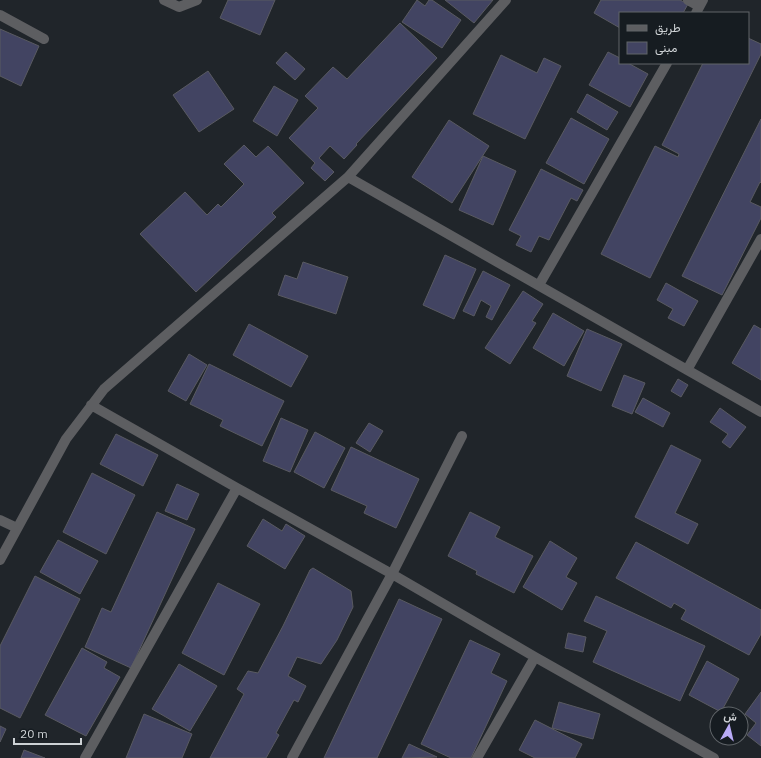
<svg xmlns="http://www.w3.org/2000/svg" width="761" height="758" viewBox="0 0 761 758" font-family="'IBM Plex Sans',Vazirmatn,sans-serif">
<style>
.building{fill:#424462;stroke:#595a61}
.lines{fill:none;stroke-linecap:round;stroke-linejoin:round}
.street{stroke:#5d5e61;stroke-width:10}
</style>
<rect width="100%" height="100%" fill="#20252a"/>
<!-- building -->
<path class="building" d="M228,0H275L260,35L220,18Z
M417,0L425,6L429,0H432L461,20L442,48L402,22Z
M445,0H493L474,23Z
M601,0H680L688,4L683,13H620V28L594,13Z
M400,23L437,58L356,144L357,145L344,159L330,146L319,158L334,172L325,181L311,168L315,163L289,138L318,108L305,96L333,67L347,79Z
M0,29L39,46L21,86L0,76Z
M748,38L761,44V54L650,278L601,254L655,146L678,157L679,154L662,145L703,63H748Z
M286,52L305,69L295,80L276,63Z
M608,52L620,58V63H628L648,74L630,107L589,85Z
M501,55L537,73L544,58L561,66L525,139L473,114Z
M208,71L234,109L199,132L173,95Z
M274,86L298,100L277,136L253,121Z
M587,94L618,112L607,130L577,112Z
M571,118L609,139L584,184L546,163Z
M761,119V183L760,182L750,202L761,207V218L722,295L682,276Z
M449,120L489,146L452,203L412,177Z
M244,145L256,157L268,146L304,183L272,213L276,217L196,292L140,234L185,192L207,215L218,204L221,207L244,184L224,164Z
M483,156L516,171L493,225L459,210Z
M541,169L583,190L577,201L571,198L549,240L539,236L531,252L516,245L521,236L509,230Z
M445,255L476,269L454,319L423,305Z
M303,262L348,277L336,314L278,295L285,275L297,279Z
M483,271L510,285L492,320L486,317L491,306L481,300L474,316L463,311Z
M666,283L698,301L684,326L668,318L673,309L657,300Z
M523,291L543,304L532,321L536,323L510,364L485,348Z
M553,313L584,331L564,366L533,348Z
M249,324L308,356L291,387L233,355Z
M754,325L761,329V380L732,363Z
M587,329L622,344L601,391L567,376Z
M189,354L207,365L186,401L168,391Z
M209,364L284,401L262,446L220,426L223,420L190,404Z
M624,375L645,383L632,414L612,406Z
M678,379L688,385L681,397L671,391Z
M643,398L670,413L663,427L635,412Z
M720,408L746,427L730,448L722,442L728,434L710,422Z
M281,418L308,430L290,472L263,461Z
M369,423L383,431L370,452L356,443Z
M315,432L345,448L324,488L294,472Z
M116,434L158,455L143,486L100,464Z
M671,445L701,460L675,513L698,524L688,544L635,517Z
M351,447L419,479L396,528L364,513L367,506L331,490Z
M92,473L135,495L106,554L63,532Z
M177,484L199,494L187,520L165,511Z
M157,512L195,529L131,668L85,647L102,608L111,612Z
M470,512L500,527L495,537L533,556L514,593L476,574L477,571L448,556Z
M263,519L282,531L286,524L305,536L285,569L247,546Z
M58,540L98,561L80,594L40,572Z
M550,541L577,558L566,577L577,583L562,610L523,587Z
M636,542L761,610V634L749,655L681,619L686,610L674,603L671,608L616,578Z
M313,568L351,591L353,607L337,640L321,664L297,657L288,676L306,686L298,702L294,700L276,733L279,735L266,758H210L244,694L237,689L248,671L258,673L283,626L310,570Z
M35,576L80,599L20,718L0,708V646Z
M218,583L260,604L224,675L182,653Z
M596,596L705,646L680,701L593,662L607,631L584,621Z
M399,599L442,619L377,758H324Z
M568,633L586,637L583,652L565,648Z
M470,640L500,654L491,673L507,681L471,758H451L421,744Z
M82,648L107,662L104,668L120,677L86,736L45,715Z
M707,661L739,679L721,712L689,695Z
M179,664L217,686L190,731L152,709Z
M761,692V746L747,735L756,723L745,714Z
M559,702L600,714L593,739L552,728Z
M144,714L192,734L182,758H126Z
M535,720L582,744L575,758H535L519,750Z
M0,726L6,729L0,742Z
M409,744L437,757L402,758Z
M24,750L45,758H21Z"/>
<g class="lines">
<!-- street -->
<path class="street" d="M164,0L179,7L197,0
M688,0L699,6
M696,13L703,0
M0,15L44,39
M348,177L761,412
M539,285L667,63
M687,370L761,239
M91,405L237,488L392,574L535,657L714,758
M0,520L17,528
M0,560L66,439L104,389L348,177L506,0
M85,758L237,488
M292,758L392,574L462,436
M477,758L535,657"/>
</g>
<!-- legend -->
<rect x="619" y="12" width="130" height="52" fill="#161c21" stroke="#606569"/>
<rect x="627" y="25" width="20" height="6" fill="#5d5e61" stroke="#606569"/>
<text x="655" y="32" font-size="12" fill="#ced2d5">طريق</text>
<rect x="627" y="42" width="20" height="12" fill="#424462" stroke="#606569"/>
<text x="655" y="52" font-size="12" fill="#ced2d5">مبنى</text>
<!-- north arrow -->
<g transform="translate(729 726) rotate(8)"><circle r="19" fill="#161c21" stroke="#606569"/>
<path d="M0-3L7 15L0 10L-7 15Z" fill="#b9abf7"/>
<text y="-6" font-size="11" font-weight="bold" text-anchor="middle" fill="#ced2d5">ش</text>
</g>
<!-- scale -->
<path d="M14 738v6h67v-6" fill="none" stroke="#ced2d5" stroke-width="2"/>
<text x="20" y="738" font-size="12" fill="#ced2d5" stroke="#161c21" stroke-width="3" paint-order="stroke">20 m</text>
</svg>
